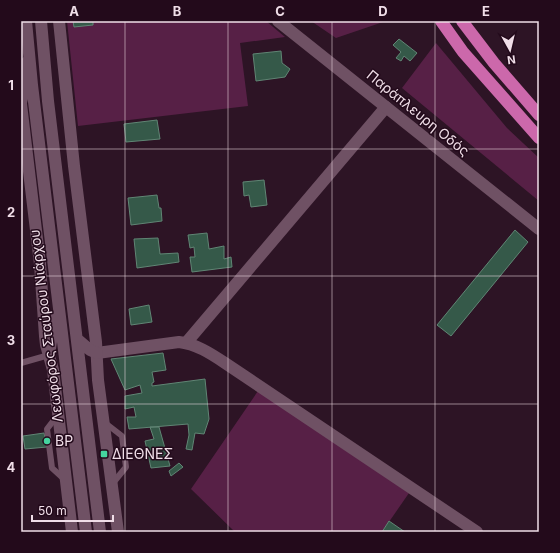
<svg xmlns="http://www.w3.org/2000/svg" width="560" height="553" viewBox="0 0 560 553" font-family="Inter,sans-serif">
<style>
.green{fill:#572046}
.building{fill:#355949;stroke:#608574}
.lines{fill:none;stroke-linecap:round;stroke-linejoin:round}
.service{stroke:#6f5164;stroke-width:6}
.minor{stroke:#6f5164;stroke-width:12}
.tertiary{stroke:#6f5164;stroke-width:12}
.secondary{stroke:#6f5164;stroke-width:12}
.trunk{stroke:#cc68ab;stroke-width:12}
.grid{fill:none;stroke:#f0dee8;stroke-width:1;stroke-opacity:0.55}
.poi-dot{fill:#45d49f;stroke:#230a1b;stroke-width:1.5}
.labels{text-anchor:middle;stroke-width:3;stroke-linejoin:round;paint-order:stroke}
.street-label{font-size:14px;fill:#f0dee8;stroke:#230a1b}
.poi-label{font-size:14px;fill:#f0dee8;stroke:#230a1b;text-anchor:start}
.neatline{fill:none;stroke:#f0dee8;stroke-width:1.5}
.grid-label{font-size:13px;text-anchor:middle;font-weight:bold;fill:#f0dee8}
</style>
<rect width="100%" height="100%" fill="#2d1425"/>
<!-- green -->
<path class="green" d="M67,21H266L285,37L240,43L248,106L78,126Z
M311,21H386L336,38Z
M436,43L507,128L539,158V201L402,88Z
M258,391L409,493L382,532H235L191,489Z"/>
<!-- building -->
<path class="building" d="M73,21H93V25L74,27Z
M399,39L417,53L410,61L404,56L401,61L396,58L401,52L393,45Z
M281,51L282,63L290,69L285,77L256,81L253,54Z
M157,120L160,139L126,142L124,124Z
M264,180L267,205L251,207L249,195L244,196L243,182Z
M157,195L159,208H161L162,221L131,225L128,198Z
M515,230L528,242L451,336L437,325Z
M207,233L209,249L224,246V259L231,257L232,267L192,272L190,257H195L194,247L190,248L188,235Z
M158,238L160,254L178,253L179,262L137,268L134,239Z
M149,305L152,322L131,325L129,309Z
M163,353L166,370L152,372L154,382L152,383V386L205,379L209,419L204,434L195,433L192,450L186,449L189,435L188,424L129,429L127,417H136L134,407L125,409V396L142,393L140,385L125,390L111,359Z
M150,427H159L170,466L151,468L145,441L154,439Z
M44,433L47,447L25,449L23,436Z
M179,463L183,467L171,476L169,471Z
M389,521L405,532H382Z"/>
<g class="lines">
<!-- service -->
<path class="service" d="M21,363L49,355
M57,416L47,429L52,468L64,479
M104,422L122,436L126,467L113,483"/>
<!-- minor -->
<path class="minor" d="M21,104L40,264L45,336L46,345L53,370L72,532
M186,343L386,107
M97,353L179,342C196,344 210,353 225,363L477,532"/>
<!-- tertiary -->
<path class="tertiary" d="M59,21L74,166L96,342L98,380L118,532
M278,21L539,229"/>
<!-- secondary -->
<path class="secondary" d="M26,21L32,85L86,532
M41,21L48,101L100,532
M21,103C24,90 20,75 27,62
M77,339L90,350L97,353
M49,355L53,328L57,316"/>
<!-- trunk -->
<path class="trunk" d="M441,21L463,52L539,138
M462,21L494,63L539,115"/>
</g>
<!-- grid -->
<path class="grid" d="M125,21V532M228,21V532M332,21V532M435,21V532M21,149H539M21,276H539M21,404H539"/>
<!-- markers -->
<g class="poi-dot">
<circle cx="47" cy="441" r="4"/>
<rect x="100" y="450" width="8" height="8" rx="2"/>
</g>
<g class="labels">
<!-- street labels -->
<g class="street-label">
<text transform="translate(418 113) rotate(39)" y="5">Παράπλευρη Οδός</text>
<text transform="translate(46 326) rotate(-97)" y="5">Λεωφόρος Σταύρου Νιάρχου</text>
</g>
<!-- poi labels -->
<g class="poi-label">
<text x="55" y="446">BP</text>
<text x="112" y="459">ΔΙΕΘΝΕΣ</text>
</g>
</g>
<!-- border -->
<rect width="560" height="553" fill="none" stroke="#230a1b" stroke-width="44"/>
<!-- north arrow -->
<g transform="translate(510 50) rotate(172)" stroke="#230a1b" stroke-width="3" paint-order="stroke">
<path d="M0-3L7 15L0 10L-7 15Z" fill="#f0dee8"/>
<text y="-6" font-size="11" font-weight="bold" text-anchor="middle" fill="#f0dee8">N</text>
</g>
<!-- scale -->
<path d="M32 515v6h81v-6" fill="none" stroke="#f0dee8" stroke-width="2"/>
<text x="38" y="515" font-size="12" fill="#f0dee8" stroke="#230a1b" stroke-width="3" paint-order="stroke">50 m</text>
<rect x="22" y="22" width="516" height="509" class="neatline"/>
<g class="grid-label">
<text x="74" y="16">A</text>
<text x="177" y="16">B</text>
<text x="280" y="16">C</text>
<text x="383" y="16">D</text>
<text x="486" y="16">E</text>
<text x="11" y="90">1</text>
<text x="11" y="217">2</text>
<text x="11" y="345">3</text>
<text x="11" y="472">4</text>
</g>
</svg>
